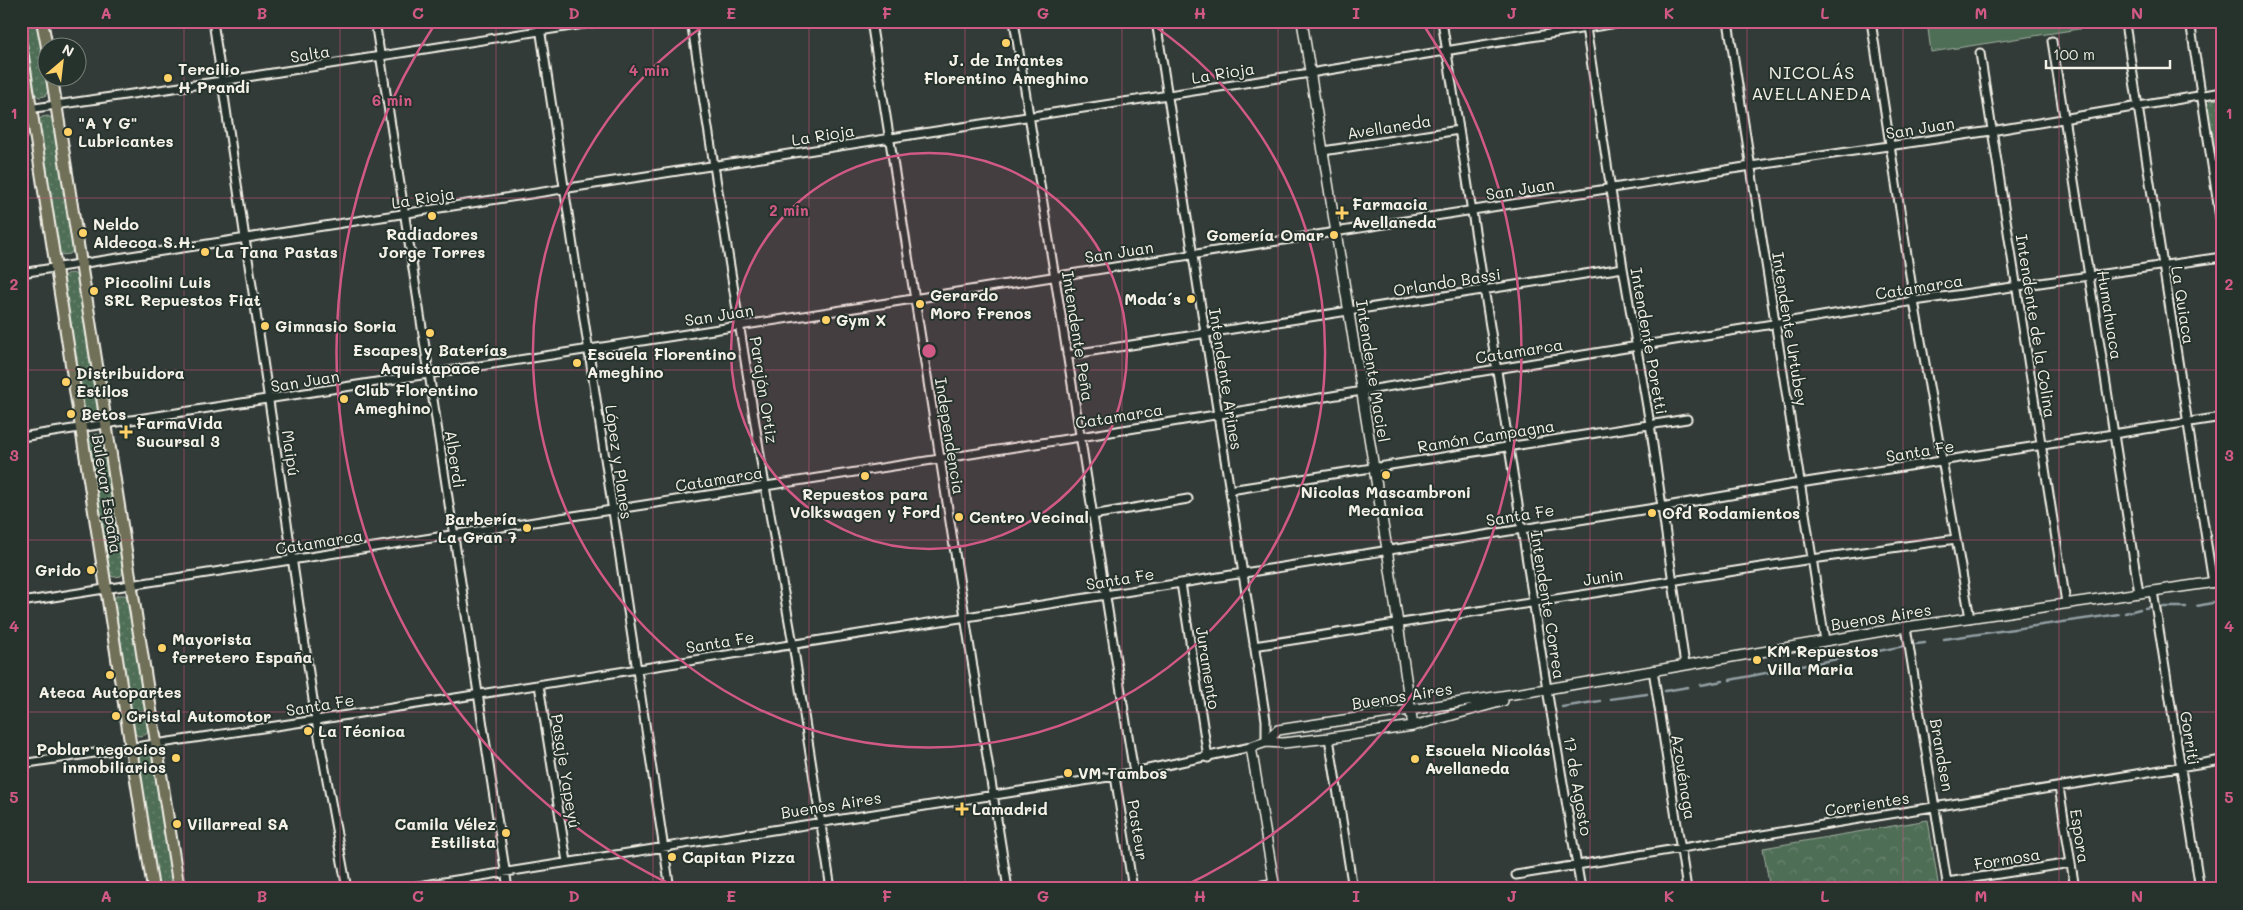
<svg xmlns="http://www.w3.org/2000/svg" width="2243" height="910" viewBox="0 0 2243 910" font-family="Mali,sans-serif">
<style>
.grass{fill:url(#grass-dots);stroke:#a2b0a0}
.park{fill:url(#park-crowns);stroke:#a2b0a0}
.pitch{fill:#4f6e57;stroke:#a2b0a0}
.lines{fill:none;stroke-linecap:round;stroke-linejoin:round}
.stream{stroke:#929fa3;stroke-width:2.5}
.minor-casing{stroke:#f4f1e8;stroke-width:11}
.secondary-casing{stroke:#f4f1e8;stroke-width:12}
.primary-casing{stroke:#f4f1e8;stroke-width:14}
.minor{stroke:#26332d;stroke-width:7}
.secondary{stroke:#26332d;stroke-width:9}
.primary{stroke:#706f59;stroke-width:10}
.grid{fill:none;stroke:#d15985;stroke-width:1;stroke-opacity:0.55}
.ring{fill:none;stroke:#d15985;stroke-width:2.5}
.poi-dot{fill:#ffd166;stroke:#26332d;stroke-width:2}
.labels{text-anchor:middle;stroke-width:4;stroke-linejoin:round;paint-order:stroke}
.street-label{font-size:16px;fill:#f4f1e8;stroke:#26332d}
.poi-label{font-size:16px;font-weight:bold;fill:#f4f1e8;stroke:#26332d;text-anchor:start}
.neighbourhood-label{font-size:18px;letter-spacing:1px;fill:#f4f1e8;stroke:#26332d}
.centre{fill:#d15985;stroke:#26332d;stroke-width:2.5}
.ring-label{font-size:15px;text-anchor:middle;font-weight:bold;fill:#d15985;stroke:#26332d;stroke-width:4;stroke-linejoin:round;paint-order:stroke}
.neatline{fill:none;stroke:#d15985;stroke-width:2}
.grid-label{font-size:16px;text-anchor:middle;font-weight:bold;fill:#d15985}
</style>
<defs>
<pattern id="grass-dots" width="8" height="8" patternUnits="userSpaceOnUse" patternTransform="scale(1.25)"><rect width="8" height="8" fill="#4f6e57"/><path d="M2 2h.1M6 6h.1" fill="none" stroke="#69836f" stroke-width="1.8" stroke-linecap="round"/></pattern>
<pattern id="park-crowns" width="20" height="18" patternUnits="userSpaceOnUse" patternTransform="scale(1.25)"><rect width="20" height="18" fill="#4f6e57"/><path d="M2 6a3 3 0 1 1 6 0M12 15a3 3 0 1 1 6 0" fill="none" stroke="#69836f"/></pattern>
</defs>
<rect width="100%" height="100%" fill="#323b38"/>
<filter id="ink" filterUnits="userSpaceOnUse"><feTurbulence type="fractalNoise" baseFrequency=".02" numOctaves="2"/><feDisplacementMap in="SourceGraphic" scale="10" xChannelSelector="R" yChannelSelector="G"/><feConvolveMatrix kernelMatrix="1 2 1 2 8 2 1 2 1" color-interpolation-filters="sRGB"/></filter>
<g filter="url(#ink)">
<!-- grass -->
<path class="grass" d="M23,21H38L48,91L45,96L39,97L34,93Z
M2222,99V200L2207,106L2210,100Z
M48,116L53,119L73,250L70,254L63,255L59,252L38,121L42,117Z
M73,273L77,276L99,412L95,417H89L84,415L63,278L66,274Z
M97,434L103,437L124,571L121,576L114,577L109,575L88,439L90,436Z
M117,595H125L128,598L149,731L145,735L138,736L134,733L113,600Z
M142,754H150L153,757L173,889H159L138,759Z"/>
<!-- park -->
<path class="park" d="M1928,820L1939,889H1770L1763,848Z"/>
<!-- pitch -->
<path class="pitch" d="M1927,21H2130L1931,52Z"/>
<g class="lines">
<!-- stream -->
<path class="stream" d="M2197,606L2222,601
M2162,607H2186
M2145,608L2150,607
M2125,613L2140,609
M1944,639L2119,614
M1916,644L1925,643
M1730,680L1904,646
M1701,685L1723,681
M1665,691L1688,687
M1610,699L1647,694
M1562,707L1600,701"/>
<defs>
<path id="minor" d="M213,21L316,720L347,889
M375,21L508,889
M539,21L670,889
M691,21L765,486L793,644L831,889
M871,21L1008,889
M1014,21L1134,773
M1156,21L1266,720V742
M1442,21L1547,689L1581,889
M1585,21L1623,268L1650,424L1685,665
M1728,21L1825,641
M1871,21L1914,301L1970,618
M2190,21L2222,231
M2126,30L2213,583
M2052,41L2139,593
M1980,53L2066,603
M21,110L222,81L603,21
M1323,151L1459,130
M21,273L1310,73L1629,21
M1067,355L1623,268
M21,437L913,299L1751,166L1991,131L2222,92
M1230,490L1687,419
M1092,515L1188,499
M1181,583L1208,758
M2153,591L2200,889
M21,602L1080,437L1914,301L2222,257
M1906,627L1948,889
M1254,646L1812,559L1956,539
M1653,670L1687,889
M539,685L567,862
M1329,738L1353,889
M21,764L316,720L1661,507L1800,483L2222,417
M1115,776L1133,889
M2059,787L2075,889
M1516,875L2222,760
M1947,882L2071,863
M399,889L1115,776L1251,747
M1239,889L1274,883"/>
<path id="secondary" d="M1302,21L1387,549L1413,726
M1266,742L1283,743L1329,738L1413,726L1503,701
M1275,889L1251,747L1266,742L1278,730L1547,689L1906,627L2222,581"/>
<path id="primary" d="M42,21L48,52
M21,44L153,889
M52,78L179,889"/>
</defs>
<!-- minor casing -->
<use href="#minor" class="minor-casing"/>
<!-- secondary casing -->
<use href="#secondary" class="secondary-casing"/>
<!-- primary casing -->
<use href="#primary" class="primary-casing"/>
<!-- minor -->
<use href="#minor" class="minor"/>
<!-- secondary -->
<use href="#secondary" class="secondary"/>
<!-- primary -->
<use href="#primary" class="primary"/>
</g>
</g>
<!-- grid -->
<path class="grid" d="M184,21V889M340,21V889M496,21V889M653,21V889M809,21V889M965,21V889M1122,21V889M1278,21V889M1434,21V889M1590,21V889M1747,21V889M1903,21V889M2059,21V889M21,198H2222M21,370H2222M21,540H2222M21,712H2222"/>
<!-- distance rings -->
<circle cx="929" cy="351" r="198" fill="#d15985" fill-opacity=".12"/>
<g class="ring">
<circle cx="929" cy="351" r="198"/>
<path d="M1150 23A396 396 0 1 1 708 23"/>
<path d="M678 888A593 593 0 0 1 435 24M1423 24A593 593 0 0 1 1180 888"/>
</g>
<!-- markers -->
<g class="poi-dot">
<circle cx="1006" cy="43" r="5"/>
<circle cx="168" cy="78" r="5"/>
<circle cx="68" cy="132" r="5"/>
<path d="M1339.5 205.5h5v5h5v5h-5v5h-5v-5h-5v-5h5z"/>
<circle cx="432" cy="216" r="5"/>
<circle cx="83" cy="233" r="5"/>
<circle cx="1334" cy="235" r="5"/>
<circle cx="205" cy="252" r="5"/>
<circle cx="94" cy="291" r="5"/>
<circle cx="1191" cy="299" r="5"/>
<circle cx="920" cy="304" r="5"/>
<circle cx="826" cy="320" r="5"/>
<circle cx="265" cy="326" r="5"/>
<circle cx="430" cy="333" r="5"/>
<circle cx="577" cy="363" r="5"/>
<circle cx="66" cy="382" r="5"/>
<circle cx="344" cy="399" r="5"/>
<circle cx="71" cy="414" r="5"/>
<path d="M123.5 424.5h5v5h5v5h-5v5h-5v-5h-5v-5h5z"/>
<circle cx="1386" cy="475" r="5"/>
<circle cx="865" cy="476" r="5"/>
<circle cx="1652" cy="513" r="5"/>
<circle cx="959" cy="517" r="5"/>
<circle cx="527" cy="528" r="5"/>
<circle cx="91" cy="570" r="5"/>
<circle cx="162" cy="648" r="5"/>
<circle cx="1757" cy="660" r="5"/>
<circle cx="110" cy="675" r="5"/>
<circle cx="116" cy="716" r="5"/>
<circle cx="308" cy="731" r="5"/>
<circle cx="176" cy="758" r="5"/>
<circle cx="1415" cy="759" r="5"/>
<circle cx="1068" cy="773" r="5"/>
<path d="M959.5 801.5h5v5h5v5h-5v5h-5v-5h-5v-5h5z"/>
<circle cx="177" cy="824" r="5"/>
<circle cx="506" cy="833" r="5"/>
<circle cx="672" cy="857" r="5"/>
</g>
<g class="labels">
<!-- street labels -->
<g class="street-label">
<text transform="translate(310 54) rotate(-9)" y="6">Salta</text>
<text transform="translate(1223 73) rotate(-9)" y="6">La Rioja</text>
<text transform="translate(1389 127) rotate(-9)" y="6">Avellaneda</text>
<text transform="translate(1920 128) rotate(-9)" y="6">San Juan</text>
<text transform="translate(823 135) rotate(-9)" y="6">La Rioja</text>
<text transform="translate(1520 189) rotate(-9)" y="6">San Juan</text>
<text transform="translate(423 198) rotate(-9)" y="6">La Rioja</text>
<text transform="translate(1119 252) rotate(-9)" y="6">San Juan</text>
<text transform="translate(1447 282) rotate(-9)" y="6">Orlando Bassi</text>
<text transform="translate(1919 287) rotate(-9)" y="6">Catamarca</text>
<text transform="translate(2183 305) rotate(81)" y="6">La Quiaca</text>
<text transform="translate(719 315) rotate(-9)" y="6">San Juan</text>
<text transform="translate(2110 315) rotate(81)" y="6">Humahuaca</text>
<text transform="translate(2036 326) rotate(81)" y="6">Intendente de la Colina</text>
<text transform="translate(1790 329) rotate(81)" y="6">Intendente Urtubey</text>
<text transform="translate(1078 336) rotate(81)" y="6">Intendente Peña</text>
<text transform="translate(1649 341) rotate(80)" y="6">Intendente Poretti</text>
<text transform="translate(1519 351) rotate(-9)" y="6">Catamarca</text>
<text transform="translate(1373 371) rotate(81)" y="6">Intendente Maciel</text>
<text transform="translate(1226 379) rotate(81)" y="6">Intendente Arines</text>
<text transform="translate(305 381) rotate(-9)" y="6">San Juan</text>
<text transform="translate(764 390) rotate(81)" y="6">Parajón Ortiz</text>
<text transform="translate(1119 416) rotate(-9)" y="6">Catamarca</text>
<text transform="translate(950 436) rotate(81)" y="6">Independencia</text>
<text transform="translate(1486 436) rotate(-9)" y="6">Ramón Campagna</text>
<text transform="translate(1920 451) rotate(-9)" y="6">Santa Fe</text>
<text transform="translate(291 453) rotate(82)" y="6">Maipú</text>
<text transform="translate(455 459) rotate(81)" y="6">Alberdi</text>
<text transform="translate(619 462) rotate(82)" y="6">López y Planes</text>
<text transform="translate(719 479) rotate(-9)" y="6">Catamarca</text>
<text transform="translate(107 494) rotate(81)" y="6">Bulevar España</text>
<text transform="translate(1520 515) rotate(-9)" y="6">Santa Fe</text>
<text transform="translate(319 542) rotate(-9)" y="6">Catamarca</text>
<text transform="translate(1603 577) rotate(-9)" y="6">Junin</text>
<text transform="translate(1120 579) rotate(-9)" y="6">Santa Fe</text>
<text transform="translate(1548 605) rotate(81)" y="6">Intendente Correa</text>
<text transform="translate(1881 617) rotate(-9)" y="6">Buenos Aires</text>
<text transform="translate(720 642) rotate(-9)" y="6">Santa Fe</text>
<text transform="translate(1208 668) rotate(81)" y="6">Juramento</text>
<text transform="translate(1402 696) rotate(-9)" y="6">Buenos Aires</text>
<text transform="translate(320 705) rotate(-9)" y="6">Santa Fe</text>
<text transform="translate(2190 738) rotate(81)" y="6">Gorriti</text>
<text transform="translate(1942 755) rotate(80)" y="6">Brandsen</text>
<text transform="translate(566 771) rotate(81)" y="6">Pasaje Yapeyú</text>
<text transform="translate(1684 777) rotate(81)" y="6">Azcuénaga</text>
<text transform="translate(1578 786) rotate(80)" y="6">17 de Agosto</text>
<text transform="translate(1867 804) rotate(-9)" y="6">Corrientes</text>
<text transform="translate(831 805) rotate(-9)" y="6">Buenos Aires</text>
<text transform="translate(1138 830) rotate(81)" y="6">Pasteur</text>
<text transform="translate(2080 836) rotate(81)" y="6">Espora</text>
<text transform="translate(2007 859) rotate(-9)" y="6">Formosa</text>
</g>
<!-- poi labels -->
<g class="poi-label">
<text x="1006" y="66" text-anchor="middle">J. de Infantes<tspan x="1006" dy="18">Florentino Ameghino</tspan></text>
<text x="178" y="75">Tercilio<tspan x="178" dy="18">H Prandi</tspan></text>
<text x="78" y="129">"A Y G"<tspan x="78" dy="18">Lubricantes</tspan></text>
<text x="1352" y="210">Farmacia<tspan x="1352" dy="18">Avellaneda</tspan></text>
<text x="93" y="230">Neldo<tspan x="93" dy="18">Aldecoa S.H.</tspan></text>
<text x="432" y="240" text-anchor="middle">Radiadores<tspan x="432" dy="18">Jorge Torres</tspan></text>
<text x="1324" y="241" text-anchor="end">Gomería Omar</text>
<text x="215" y="258">La Tana Pastas</text>
<text x="104" y="288">Piccolini Luis<tspan x="104" dy="18">SRL Repuestos Fiat</tspan></text>
<text x="930" y="301">Gerardo<tspan x="930" dy="18">Moro Frenos</tspan></text>
<text x="1181" y="305" text-anchor="end">Moda´s</text>
<text x="836" y="326">Gym X</text>
<text x="275" y="332">Gimnasio Soria</text>
<text x="430" y="356" text-anchor="middle">Escapes y Baterías<tspan x="430" dy="18">Aquistapace</tspan></text>
<text x="587" y="360">Escuela Florentino<tspan x="587" dy="18">Ameghino</tspan></text>
<text x="76" y="379">Distribuidora<tspan x="76" dy="18">Estilos</tspan></text>
<text x="354" y="396">Club Florentino<tspan x="354" dy="18">Ameghino</tspan></text>
<text x="81" y="420">Betos</text>
<text x="136" y="429">FarmaVida<tspan x="136" dy="18">Sucursal 3</tspan></text>
<text x="1386" y="498" text-anchor="middle">Nicolas Mascambroni<tspan x="1386" dy="18">Mecanica</tspan></text>
<text x="865" y="500" text-anchor="middle">Repuestos para<tspan x="865" dy="18">Volkswagen y Ford</tspan></text>
<text x="1662" y="519">Ofd Rodamientos</text>
<text x="969" y="523">Centro Vecinal</text>
<text x="517" y="525" text-anchor="end">Barbería<tspan x="517" dy="18">La Gran 7</tspan></text>
<text x="81" y="576" text-anchor="end">Grido</text>
<text x="172" y="645">Mayorista<tspan x="172" dy="18">ferretero España</tspan></text>
<text x="1767" y="657">KM Repuestos<tspan x="1767" dy="18">Villa Maria</tspan></text>
<text x="110" y="698" text-anchor="middle">Ateca Autopartes</text>
<text x="126" y="722">Cristal Automotor</text>
<text x="318" y="737">La Técnica</text>
<text x="166" y="755" text-anchor="end">Poblar negocios<tspan x="166" dy="18">inmobiliarios</tspan></text>
<text x="1425" y="756">Escuela Nicolás<tspan x="1425" dy="18">Avellaneda</tspan></text>
<text x="1078" y="779">VM Tambos</text>
<text x="972" y="815">Lamadrid</text>
<text x="187" y="830">Villarreal SA</text>
<text x="496" y="830" text-anchor="end">Camila Vélez<tspan x="496" dy="18">Estilista</tspan></text>
<text x="682" y="863">Capitan Pizza</text>
</g>
<!-- neighbourhood labels -->
<g class="neighbourhood-label">
<text x="1812" y="79">NICOLÁS<tspan x="1812" dy="21">AVELLANEDA</tspan></text>
</g>
</g>
<circle cx="929" cy="351" r="8" class="centre"/>
<g class="ring-label">
<text x="649" y="76">4 min</text>
<text x="392" y="106">6 min</text>
<text x="789" y="216">2 min</text>
</g>
<!-- margin -->
<rect width="2243" height="910" fill="none" stroke="#26332d" stroke-width="55"/>
<!-- north arrow -->
<g transform="translate(62 62) rotate(28)"><circle r="24" fill="#26332d" stroke="#787f78"/>
<path d="M0-4L9 19L0 12L-9 19Z" fill="#ffd166"/>
<text y="-8" font-size="14" font-weight="bold" text-anchor="middle" fill="#f4f1e8">N</text>
</g>
<!-- scale -->
<path d="M2046 60v8h124v-8" fill="none" stroke="#f4f1e8" stroke-width="2.5"/>
<text x="2053" y="60" font-size="15" fill="#f4f1e8" stroke="#26332d" stroke-width="4" paint-order="stroke">100 m</text>
<rect x="28" y="28" width="2188" height="854" class="neatline"/>
<g class="grid-label">
<text x="106" y="19">A</text>
<text x="262" y="19">B</text>
<text x="418" y="19">C</text>
<text x="574" y="19">D</text>
<text x="731" y="19">E</text>
<text x="887" y="19">F</text>
<text x="1043" y="19">G</text>
<text x="1200" y="19">H</text>
<text x="1356" y="19">I</text>
<text x="1512" y="19">J</text>
<text x="1669" y="19">K</text>
<text x="1825" y="19">L</text>
<text x="1981" y="19">M</text>
<text x="2137" y="19">N</text>
<text x="14" y="119">1</text>
<text x="2229" y="119">1</text>
<text x="14" y="290">2</text>
<text x="2229" y="290">2</text>
<text x="14" y="461">3</text>
<text x="2229" y="461">3</text>
<text x="14" y="632">4</text>
<text x="2229" y="632">4</text>
<text x="14" y="803">5</text>
<text x="2229" y="803">5</text>
<text x="106" y="902">A</text>
<text x="262" y="902">B</text>
<text x="418" y="902">C</text>
<text x="574" y="902">D</text>
<text x="731" y="902">E</text>
<text x="887" y="902">F</text>
<text x="1043" y="902">G</text>
<text x="1200" y="902">H</text>
<text x="1356" y="902">I</text>
<text x="1512" y="902">J</text>
<text x="1669" y="902">K</text>
<text x="1825" y="902">L</text>
<text x="1981" y="902">M</text>
<text x="2137" y="902">N</text>
</g>
</svg>
